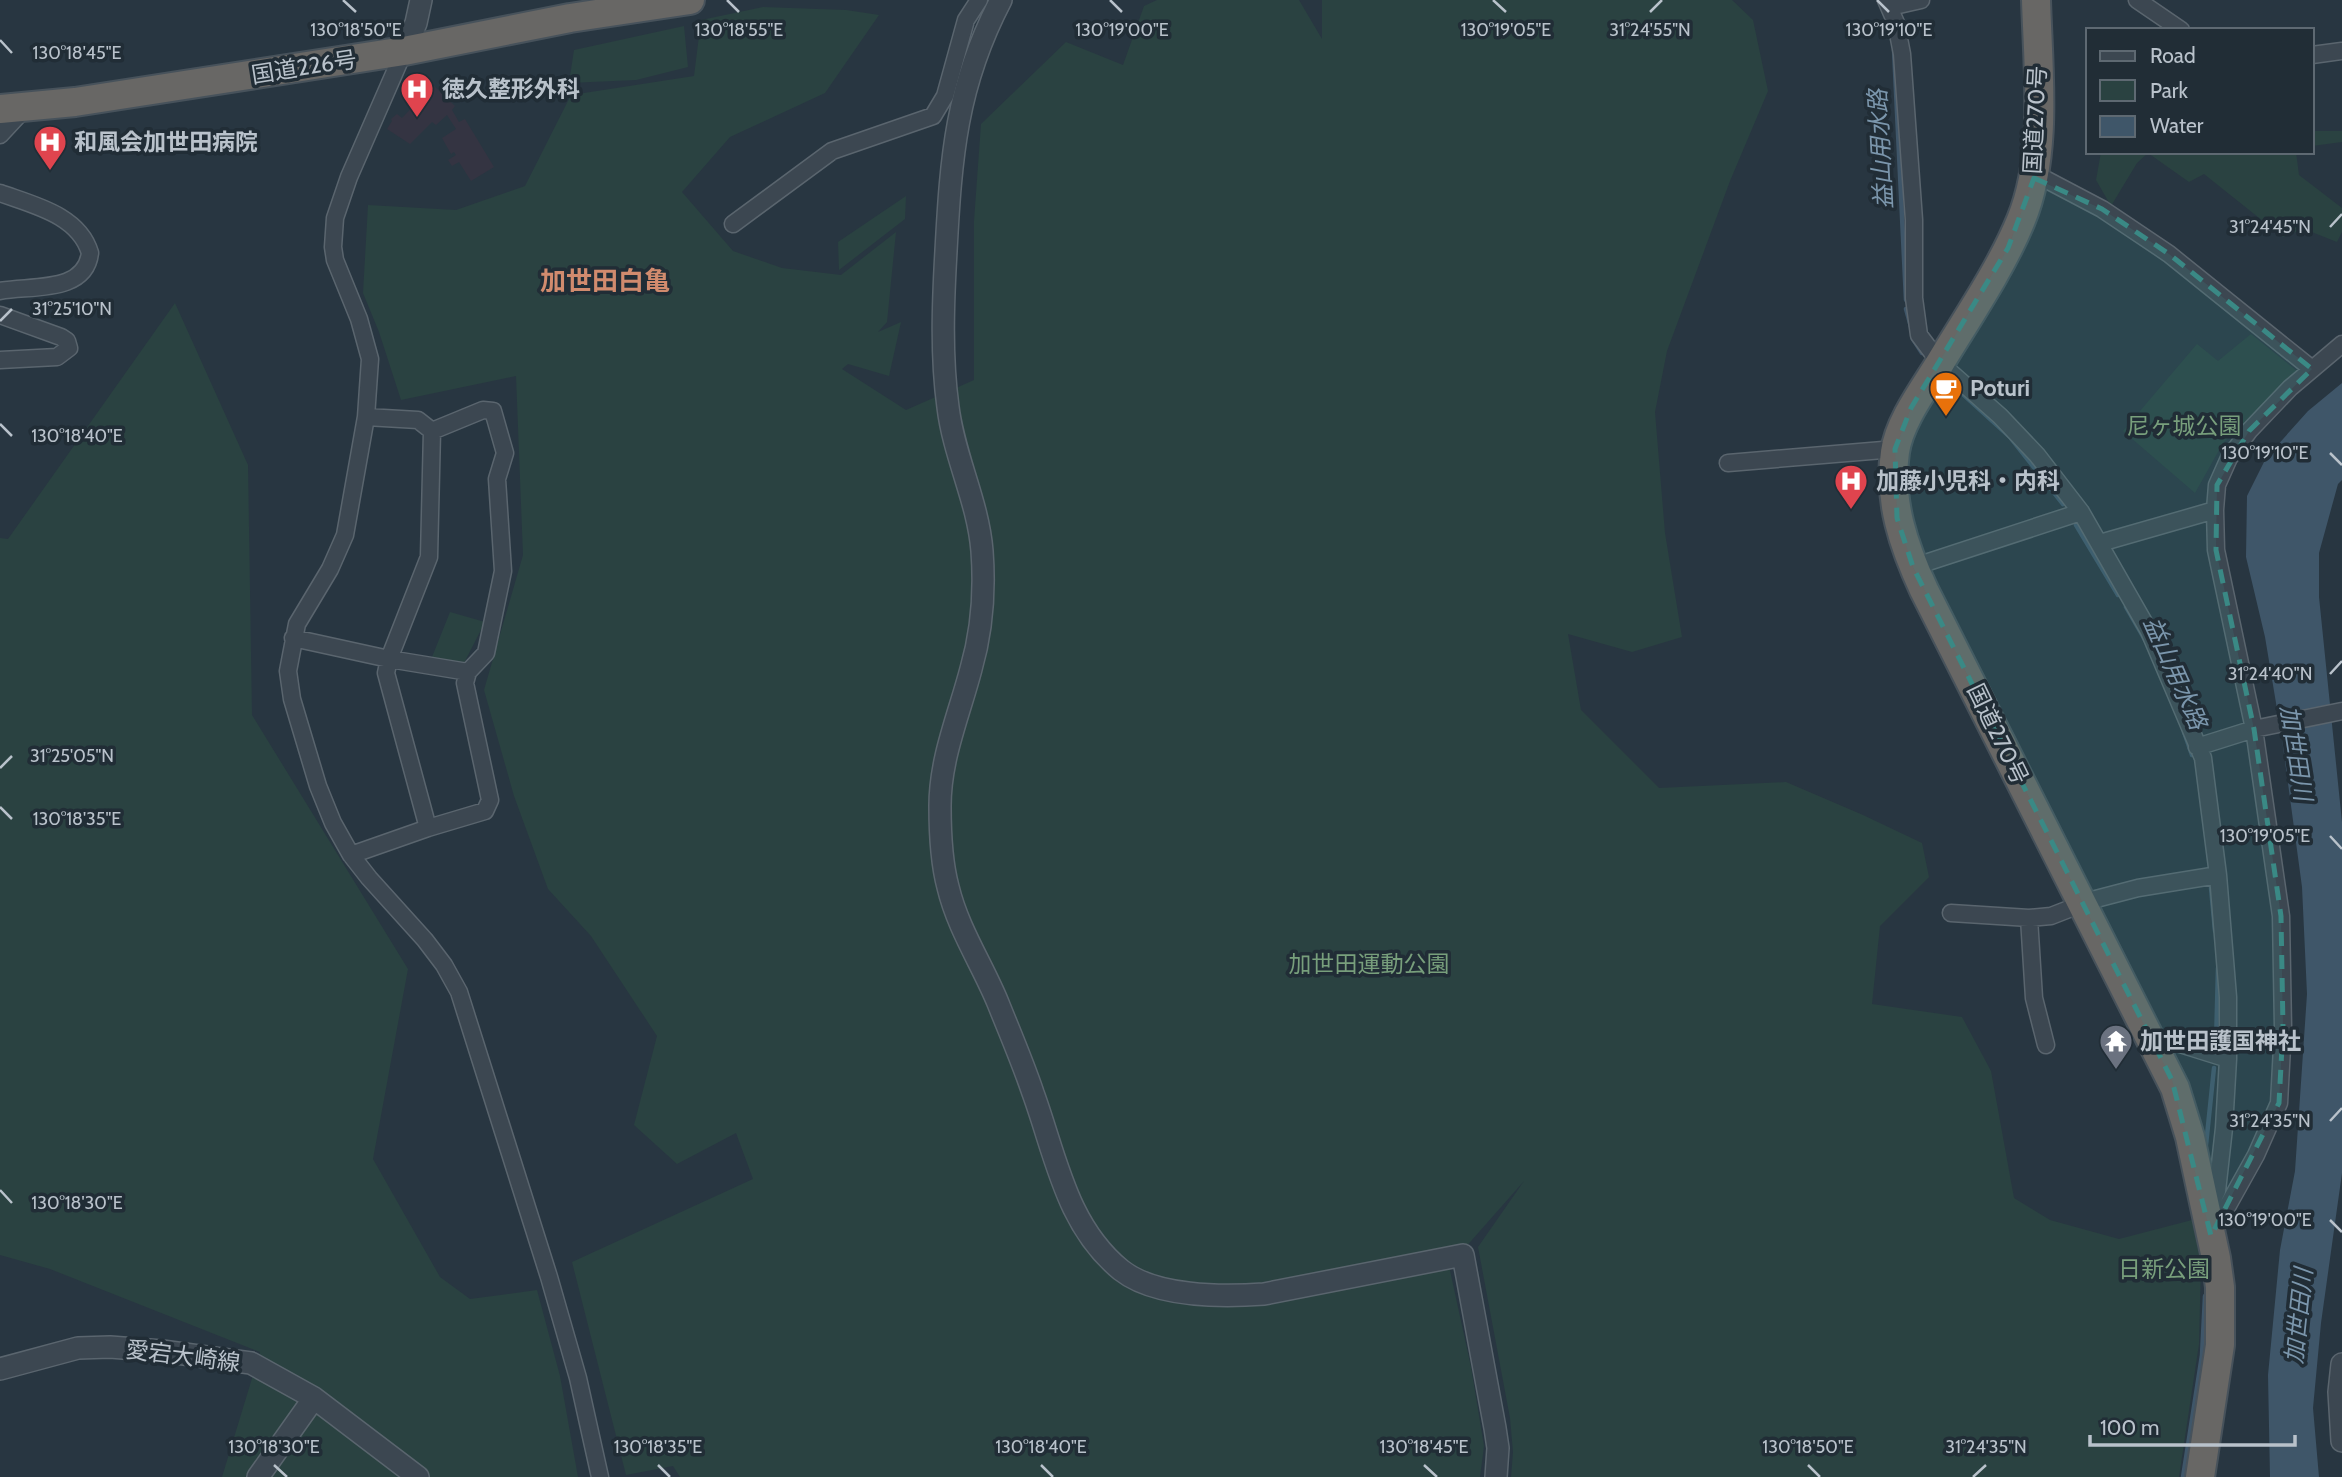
<svg xmlns="http://www.w3.org/2000/svg" width="2342" height="1477" viewBox="0 0 2342 1477" font-family="Cabin,'Noto Sans JP',sans-serif">
<style>
.medical{fill:#343442}
.green{fill:#2a4241}
.water{fill:#3f5669}
.lines{fill:none;stroke-linecap:round;stroke-linejoin:round}
.stream{stroke:#3f5669;stroke-width:4.5}
.minor-casing{stroke:#5a656e;stroke-width:19}
.tertiary-casing{stroke:#5a656e;stroke-width:24}
.trunk-casing{stroke:#47525b;stroke-width:32}
.minor{stroke:#3c4751;stroke-width:16}
.tertiary{stroke:#3c4751;stroke-width:21}
.trunk{stroke:#686765;stroke-width:28}
.marked{fill:#3a8985;fill-opacity:0.2;stroke:#3a8985;stroke-width:5;stroke-dasharray:14 9;stroke-linejoin:round}
.ticks{fill:none;stroke:#b9c2cb;stroke-width:2.5}
.labels{text-anchor:middle;stroke-width:7;stroke-linejoin:round;paint-order:stroke}
.street-label{font-size:23px;fill:#b9c2cb;stroke:#212d36}
.poi-label{font-size:23px;font-weight:bold;fill:#b9c2cb;stroke:#212d36;text-anchor:start}
.park-label{font-size:23px;fill:#789f7c;stroke:#212d36}
.water-label{font-size:24px;font-style:italic;fill:#7b96ac;stroke:#212d36}
.quarter-label{font-size:26px;font-weight:bold;fill:#d18b6e;stroke:#212d36}
.ticks-label{font-size:18px;text-anchor:middle;fill:#b9c2cb;stroke:#212d36;stroke-width:7;stroke-linejoin:round;paint-order:stroke}
</style>
<rect width="100%" height="100%" fill="#283641"/>
<!-- medical -->
<path class="medical" d="M430,82L455,106L452,110L459,122L465,119L494,167L471,181L459,162L452,166L448,160L456,155L454,152L451,154L442,138L456,129L447,115L436,125L432,122L410,144L387,129L392,121L391,119L397,114L402,118L428,91L425,87Z"/>
<!-- green -->
<path class="green" d="M1157,0H1299L1322,39V0H1732L1753,20L1768,91L1730,181L1667,351L1655,412L1665,533L1682,637L1632,652L1568,634L1581,710L1659,788L1786,782L1863,815L1922,843L1929,877L1880,926L1872,1004L1962,1017L1991,1071L2014,1198L2050,1220L2119,1239L2192,1220L2201,1264L2199,1344L2179,1477H1511L1513,1452L1510,1418L1478,1247L1524,1181L1449,1266L1471,1367L1484,1446L1480,1477H680L673,1466L626,1475L572,1262L753,1179L736,1133L677,1164L634,1125L657,1036L591,936L548,889L514,796L484,690L523,555L516,376L401,400L379,332L363,293L368,205L456,210L525,186L571,95L694,76L701,20L763,7L846,10L879,15L825,93L730,137L682,192L733,251L782,268L841,275L896,232L887,322L878,332L901,322L889,376L848,364L842,369L906,410L974,380V221L981,124L1066,42L1123,65L1144,6Z
M684,26L688,67L636,80L569,83L574,50Z
M2312,131H2342V142L2312,146Z
M2101,152H2296L2299,175L2342,208V232L2337,242L2304,229L2283,237L2204,174L2189,182L2148,153L2137,163L2111,206L2096,180Z
M906,196L905,219L839,270L838,242Z
M175,303L248,465L252,715L408,969L373,1159L440,1277L470,1299L537,1290L560,1376L578,1477H222L260,1352L50,1269L0,1255V538L8,539Z
M2251,334L2297,371L2223,443L2195,493L2123,431L2197,344L2218,361Z
M450,612L485,622L464,663L432,657Z"/>
<!-- water -->
<path class="water" d="M2342,383V480L2338,484L2319,553V597L2342,822V1173L2321,1323L2313,1408L2319,1477H2270L2268,1375L2280,1250L2295,1171L2307,994L2302,887L2282,739L2265,637L2246,557L2247,496L2266,458L2308,411Z"/>
<g class="lines">
<!-- stream -->
<path class="stream" d="M1894,50L1906,300
M1906,309L1911,327
M1913,339L1922,353
M1955,387L2010,437L2063,504
M2076,525L2118,595
M2126,607L2145,640
M2184,732L2192,755
M2211,888L2215,931
M2216,1044L2218,968
M2206,1145L2214,1068
M2183,1477L2202,1355L2205,1296"/>
<defs>
<path id="minor" d="M1886,0L1896,23L1902,54L1914,220V298L1919,335L1940,363L2000,416L2037,455L2081,512L2149,631L2203,758L2218,875L2228,997V1059L2224,1128L2217,1191L2207,1212
M2137,0L2181,30
M1890,7L1921,0
M404,51L349,177L335,218L333,247L335,260L359,319L370,359L366,417L345,535L330,569L297,624L288,671L292,699L318,786L333,823L351,855L369,878L425,940L444,965L459,992L549,1277L578,1378L600,1477
M2312,55L2342,51
M0,135L26,107
M2034,178L2045,179L2102,209L2169,254L2312,369
M0,193C33,205 79,215 90,253C85,294 30,285 0,291
M733,224L832,151L933,116L945,96L966,20L979,0
M0,315L61,337L67,341L69,348L57,357L0,360
M1728,463L1895,449
M2100,543L2215,510
M1913,567L2081,512
M293,638L389,659L468,672
M2197,747L2254,729L2342,711
M428,828L386,673L389,659L429,557L432,431
M351,855L428,828L485,811L490,800L465,683L468,672L486,653L503,571L497,479L505,453L493,411L483,410L432,431L418,420L366,417
M1951,913L2029,918L2051,916L2092,900L2138,888L2218,875
M2029,918L2034,998L2046,1045
M2152,1038L2164,1039L2228,1059
M2212,1234L2256,1155L2279,1103L2283,1028L2281,916L2254,729L2216,550L2215,510L2217,485L2229,458L2249,431L2290,388L2342,344"/>
<path id="tertiary" d="M1001,0C956,86 951,157 946,251C943,303 941,356 948,407C954,457 978,501 982,551C985,591 982,631 971,669C959,715 940,758 940,806C940,834 941,861 948,887C958,929 982,964 998,1003C1010,1033 1023,1063 1033,1093C1056,1156 1066,1225 1121,1270C1155,1297 1222,1297 1264,1294L1463,1255L1495,1428L1498,1448L1496,1477
M404,51L416,23L421,0
M2342,1364L2339,1392L2342,1441
M0,1369L78,1348L110,1347L162,1351L251,1363L314,1398L418,1477
M258,1477L314,1398"/>
<path id="trunk" d="M2036,0C2038,69 2048,155 2021,220C2002,267 1966,320 1940,363C1924,389 1899,422 1895,452C1888,501 1904,547 1924,590L2175,1088L2190,1137L2216,1258L2220,1287V1345L2200,1477
M0,109L75,102L404,51L570,18L690,0"/>
</defs>
<!-- minor casing -->
<use href="#minor" class="minor-casing"/>
<!-- tertiary casing -->
<use href="#tertiary" class="tertiary-casing"/>
<!-- trunk casing -->
<use href="#trunk" class="trunk-casing"/>
<!-- minor -->
<use href="#minor" class="minor"/>
<!-- tertiary -->
<use href="#tertiary" class="tertiary"/>
<!-- trunk -->
<use href="#trunk" class="trunk"/>
</g>
<!-- marked area -->
<path class="marked" d="M2034,178L2102,209L2169,254L2312,369L2249,431L2217,485L2216,550L2254,729L2281,916L2283,1028L2279,1103L2211,1236L2172,1080L1913,567L1897,518L1895,449L1911,408L2008,248Z"/>
<!-- ticks -->
<path class="ticks" d="M343,0L356,12M727,0L739,12M1110,0L1122,12M1493,0L1506,12M1877,0L1889,12M1650,12L1662,0M0,40L12,53M2330,227L2342,214M0,321L12,309M0,424L12,436M2330,453L2342,465M2330,674L2342,661M0,768L12,756M0,807L12,819M2330,836L2342,849M2330,1121L2342,1108M0,1190L12,1203M2330,1220L2342,1232M274,1465L287,1477M658,1465L670,1477M1041,1465L1053,1477M1424,1465L1437,1477M1808,1465L1820,1477M1973,1477L1986,1465"/>
<!-- icons -->
<defs>
<symbol id="hospital-pin" viewBox="-11 -11 22 30"><path d="M0 17L-7.5 6A9.5 9.5 0 1 1 7.5 6Z" fill="#e0444e" stroke="#212d36"/><path d="M-5-5h3v3.5h4V-5h3V5h-3V1.5h-4V5h-3Z" fill="#fff"/></symbol>
<symbol id="cafe-pin" viewBox="-11 -11 22 30"><path d="M0 17L-7.5 6A9.5 9.5 0 1 1 7.5 6Z" fill="#e8710a" stroke="#212d36"/><path d="M-5.5-4.5H6V0H3Q3 3.5 0 3.5H-2.5Q-5.5 3.5-5.5 0ZM3-3.2v2h1.7v-2ZM-6 4.5H4V6H-6Z" fill="#fff"/></symbol>
<symbol id="temple-pin" viewBox="-11 -11 22 30"><path d="M0 17L-7.5 6A9.5 9.5 0 1 1 7.5 6Z" fill="#6b7280" stroke="#212d36"/><path d="M0-6L5-2H3V0L6.5 2.5H4V6H1.5V3h-3V6H-4V2.5H-6.5L-3 0V-2H-5Z" fill="#fff"/></symbol>
</defs>
<g fill-rule="evenodd">
<use href="#hospital-pin" x="398" y="70" width="38" height="52"/>
<use href="#hospital-pin" x="31" y="123" width="38" height="52"/>
<use href="#cafe-pin" x="1927" y="369" width="38" height="52"/>
<use href="#hospital-pin" x="1832" y="462" width="38" height="52"/>
<use href="#temple-pin" x="2097" y="1022" width="38" height="52"/>
</g>
<g class="labels">
<!-- street labels -->
<g class="street-label">
<text transform="translate(304 67) rotate(-9)" y="8">国道226号</text>
<text transform="translate(2035 120) rotate(-87)" y="8">国道270号</text>
<text transform="translate(1998 734) rotate(64)" y="8">国道270号</text>
<text transform="translate(183 1356) rotate(7)" y="8">愛宕大崎線</text>
</g>
<!-- poi labels -->
<g class="poi-label">
<text x="442" y="97">徳久整形外科</text>
<text x="74" y="150">和風会加世田病院</text>
<text x="1970" y="396">Poturi</text>
<text x="1876" y="489">加藤小児科・内科</text>
<text x="2140" y="1049">加世田護国神社</text>
</g>
<!-- park labels -->
<g class="park-label">
<text x="2184" y="434">尼ヶ城公園</text>
<text x="1369" y="972">加世田運動公園</text>
<text x="2164" y="1277">日新公園</text>
</g>
<!-- water labels -->
<g class="water-label">
<text transform="translate(1881 149) rotate(-93)" y="8">益山用水路</text>
<text transform="translate(2175 673) rotate(66)" y="8">益山用水路</text>
<text transform="translate(2296 753) rotate(81)" y="8">加世田川</text>
<text transform="translate(2299 1316) rotate(-84)" y="8">加世田川</text>
</g>
<!-- quarter labels -->
<g class="quarter-label">
<text x="605" y="290">加世田白亀</text>
</g>
</g>
<g class="ticks-label">
<text x="356" y="36">130°18'50"E</text>
<text x="739" y="36">130°18'55"E</text>
<text x="1122" y="36">130°19'00"E</text>
<text x="1506" y="36">130°19'05"E</text>
<text x="1650" y="36">31°24'55"N</text>
<text x="1889" y="36">130°19'10"E</text>
<text x="77" y="59">130°18'45"E</text>
<text x="2270" y="233">31°24'45"N</text>
<text x="72" y="315">31°25'10"N</text>
<text x="77" y="442">130°18'40"E</text>
<text x="2265" y="459">130°19'10"E</text>
<text x="2270" y="680">31°24'40"N</text>
<text x="72" y="762">31°25'05"N</text>
<text x="77" y="825">130°18'35"E</text>
<text x="2265" y="842">130°19'05"E</text>
<text x="2270" y="1127">31°24'35"N</text>
<text x="77" y="1209">130°18'30"E</text>
<text x="2265" y="1226">130°19'00"E</text>
<text x="1986" y="1453">31°24'35"N</text>
<text x="274" y="1453">130°18'30"E</text>
<text x="658" y="1453">130°18'35"E</text>
<text x="1041" y="1453">130°18'40"E</text>
<text x="1424" y="1453">130°18'45"E</text>
<text x="1808" y="1453">130°18'50"E</text>
</g>
<!-- legend -->
<rect x="2086" y="28" width="228" height="126" fill="#212d36" stroke="#5e6972" stroke-width="2"/>
<rect x="2100" y="51" width="35" height="10" fill="#3c4751" stroke="#5e6972" stroke-width="2"/>
<text x="2150" y="63" font-size="21" fill="#b9c2cb">Road</text>
<rect x="2100" y="80" width="35" height="21" fill="#2a4241" stroke="#5e6972" stroke-width="2"/>
<text x="2150" y="98" font-size="21" fill="#b9c2cb">Park</text>
<rect x="2100" y="116" width="35" height="21" fill="#3f5669" stroke="#5e6972" stroke-width="2"/>
<text x="2150" y="133" font-size="21" fill="#b9c2cb">Water</text>
<!-- scale -->
<path d="M2090 1435v10h205v-10" fill="none" stroke="#b9c2cb" stroke-width="3.5"/>
<text x="2100" y="1435" font-size="21" fill="#b9c2cb" stroke="#212d36" stroke-width="5" paint-order="stroke">100 m</text>
</svg>
